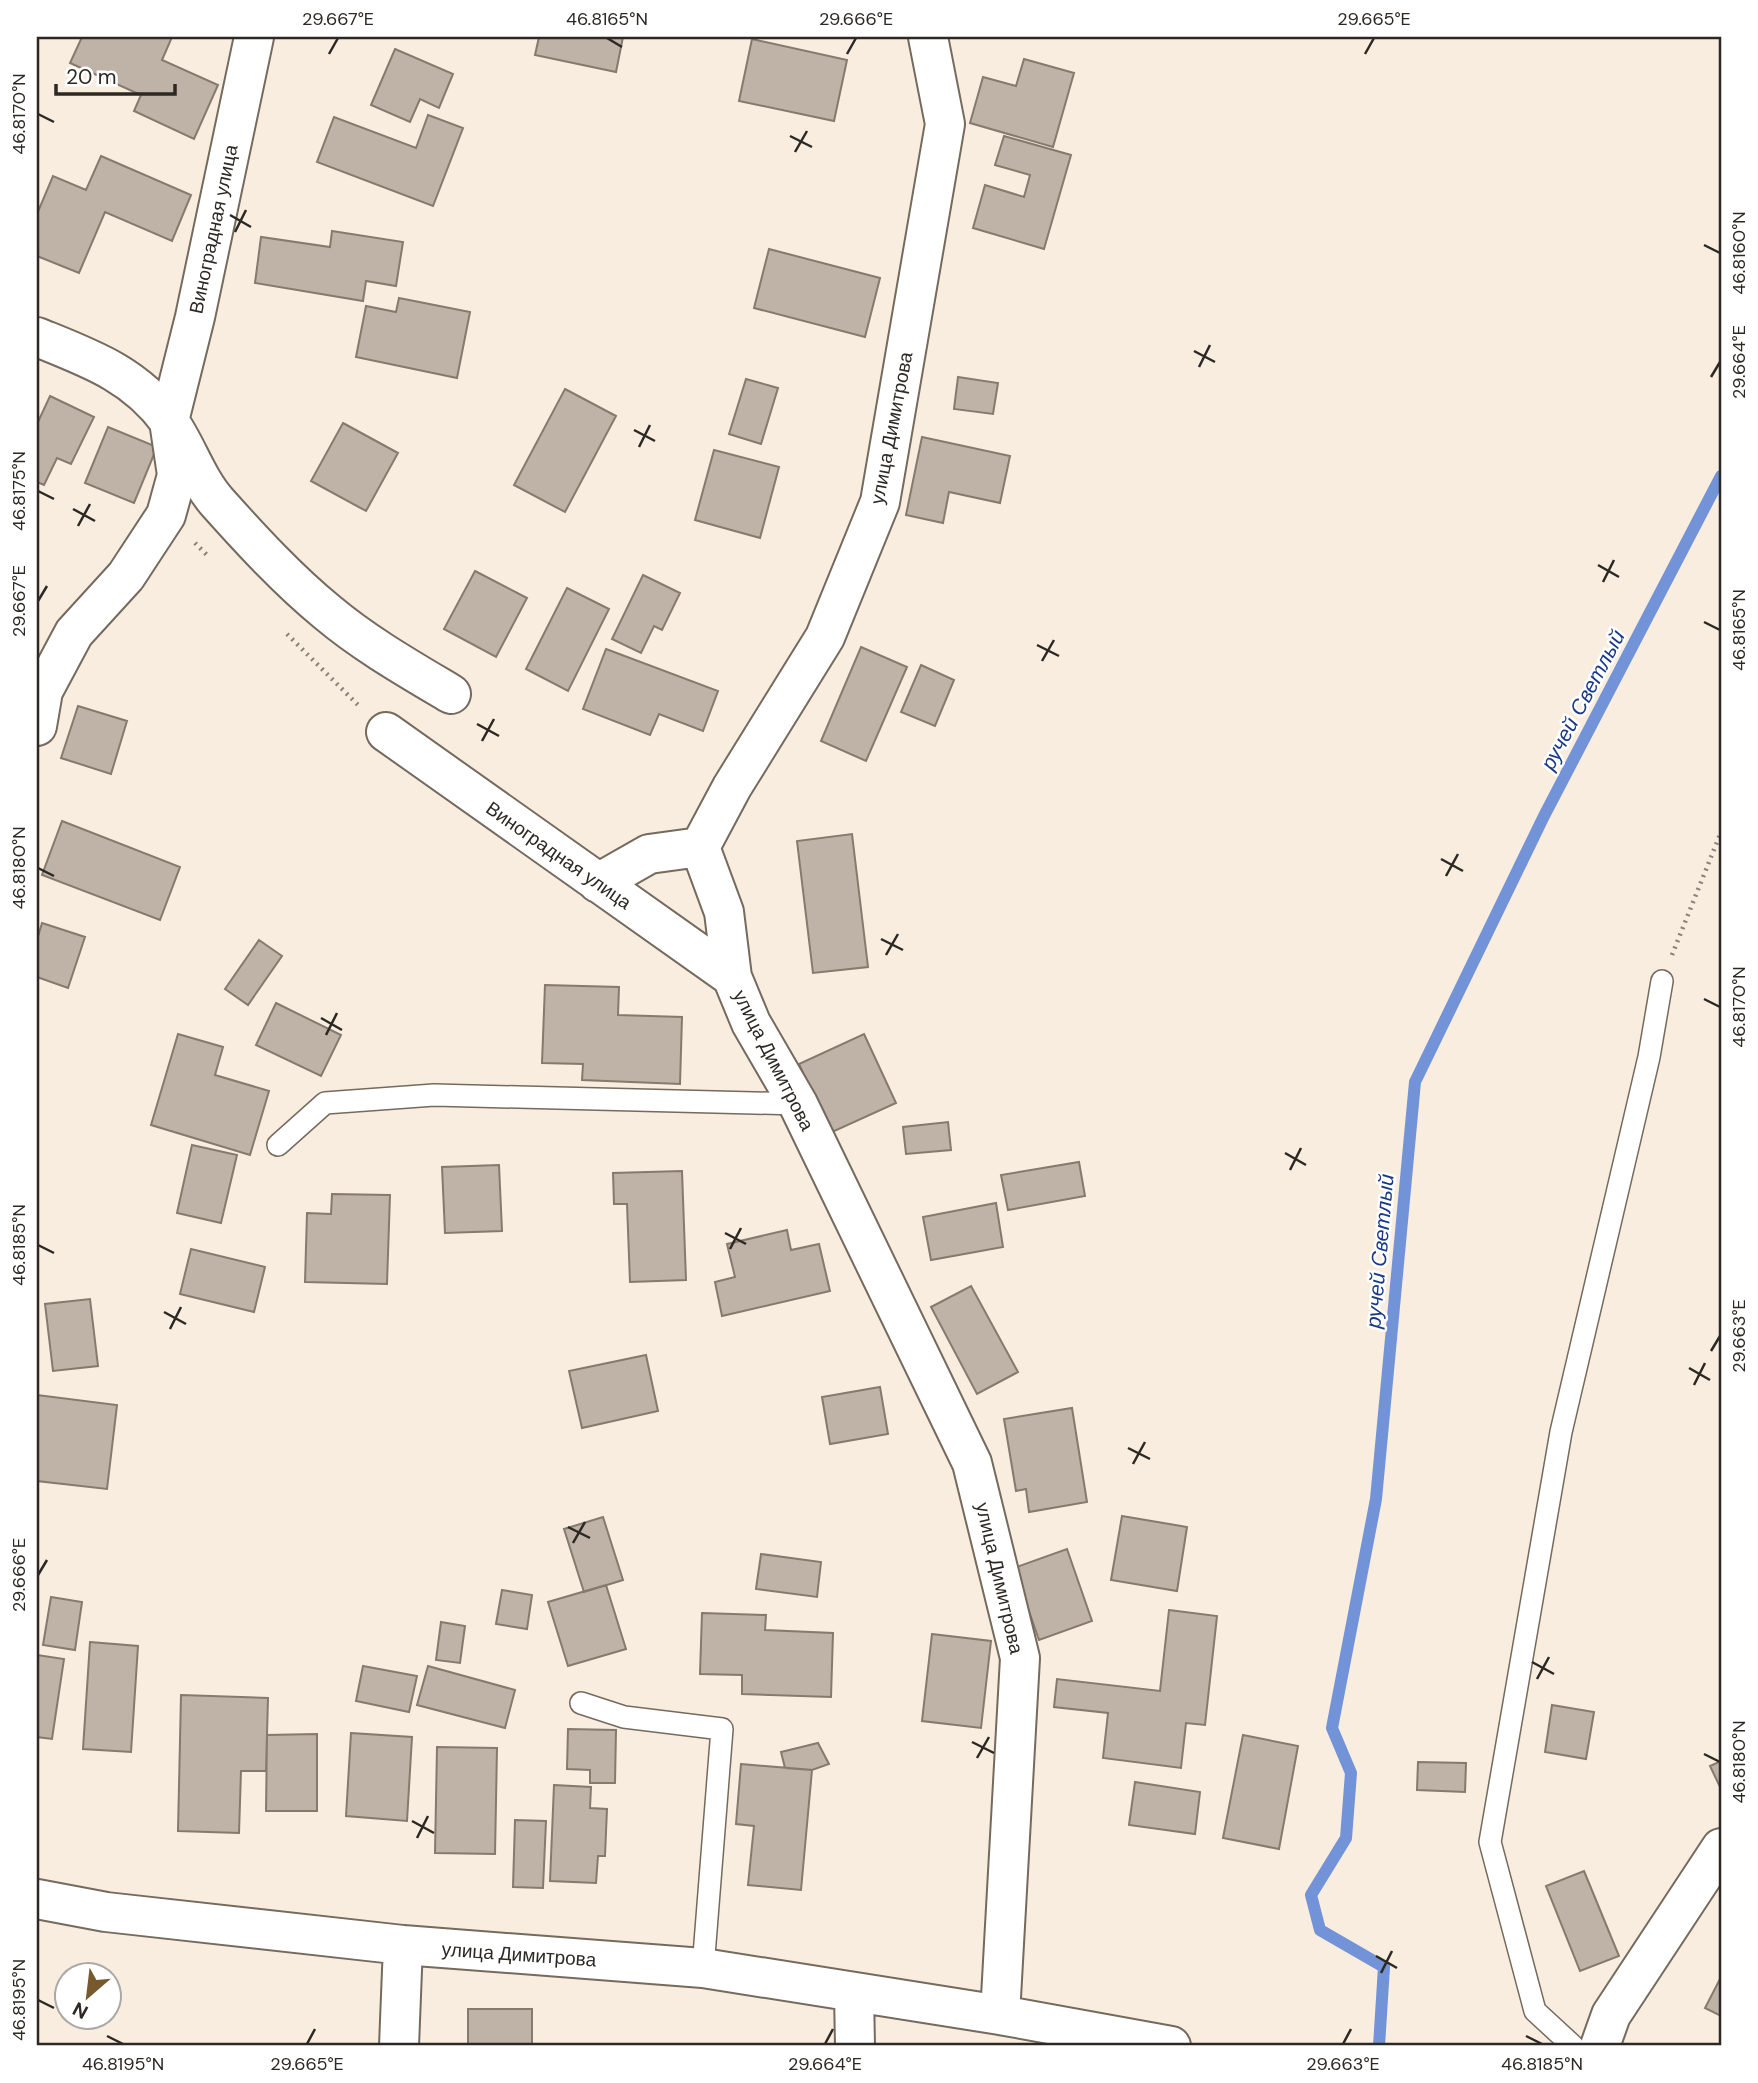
<svg xmlns="http://www.w3.org/2000/svg" width="1758" height="2083" viewBox="0 0 1758 2083" font-family="'DM Sans',sans-serif">
<style>
.lines{fill:none;stroke-linecap:round;stroke-linejoin:round}
.stream{stroke:#7293d7;stroke-width:12}
.building{fill:#bfb2a6;stroke:#86796e;stroke-width:2}
.lane-casing{stroke:#746a5d;stroke-width:24}
.street-casing{stroke:#746a5d;stroke-width:42}
.path{stroke:#8a8279;stroke-width:4.5;stroke-dasharray:2 5;stroke-linecap:butt}
.lane{stroke:#fff;stroke-width:21}
.street{stroke:#fff;stroke-width:38}
.ticks{fill:none;stroke:#2c2823;stroke-width:2.5}
.labels{text-anchor:middle;stroke-width:5;stroke-linejoin:round;paint-order:stroke}
.street-label{font-size:19px;fill:#2c2823;stroke:#fff}
.water-label{font-size:21px;font-style:italic;fill:#193989;stroke:#fff}
.neatline{fill:none;stroke:#2c2823;stroke-width:2.5}
.ticks-label{font-size:18px;text-anchor:middle;fill:#2c2823}
</style>
<rect width="100%" height="100%" fill="#f8eddf"/>
<g class="lines">
<!-- stream -->
<path class="stream" d="M1379,2046L1384,1967L1320,1930L1311,1895L1346,1838L1351,1773L1332,1728L1376,1499L1415,1082L1544,816L1721,476"/>
</g>
<!-- building -->
<path class="building" d="M82,37H172L162,60L218,85L194,139L134,111L141,95L70,63Z
M539,37H623L616,72L535,55Z
M752,39L847,60L834,121L739,101Z
M395,49L453,74L439,108L420,99L410,122L371,105Z
M1024,59L1074,73L1053,147L970,123L983,77L1016,86Z
M428,115L463,128L433,206L317,162L334,117L416,148Z
M1004,136L1071,155L1044,249L973,228L985,185L1024,197L1030,175L995,165Z
M101,156L191,195L172,241L105,212L79,273L37,256V214L53,176L86,190Z
M332,231L403,242L396,286L366,281L363,301L255,283L261,237L330,247Z
M769,249L880,278L865,337L754,308Z
M399,298L470,312L457,378L356,357L366,306L396,312Z
M958,377L998,383L993,414L954,409Z
M746,379L778,388L761,444L729,434Z
M565,389L616,416L565,512L514,485Z
M50,396L94,417L71,464L57,458L44,485L37,482V424Z
M343,423L398,453L366,511L311,481Z
M108,427L157,447L134,503L85,483Z
M922,437L1010,456L1000,503L949,492L943,523L906,515Z
M714,450L779,467L760,538L695,520Z
M475,571L527,598L496,657L444,629Z
M643,575L680,593L662,630L654,626L641,653L612,639Z
M567,588L609,609L568,691L526,669Z
M861,647L907,667L866,761L821,741Z
M606,649L718,691L703,731L659,714L650,735L583,709Z
M921,665L954,680L935,726L901,712Z
M78,706L127,721L111,774L61,758Z
M62,821L180,867L160,920L42,875Z
M852,834L868,967L813,973L797,841Z
M42,923L85,937L68,988L37,977V940Z
M259,940L282,956L248,1005L225,989Z
M545,985L619,987L618,1015L682,1017L680,1084L582,1080L583,1064L542,1063Z
M276,1003L341,1035L321,1076L256,1045Z
M178,1034L223,1047L215,1075L269,1091L250,1155L151,1125Z
M864,1034L896,1103L830,1133L799,1064Z
M948,1122L951,1150L906,1154L903,1127Z
M192,1145L237,1155L221,1223L177,1213Z
M1079,1162L1085,1196L1008,1210L1001,1175Z
M499,1165L502,1231L445,1233L442,1167Z
M682,1171L686,1280L630,1282L627,1204H614L613,1173Z
M332,1194L390,1195L387,1284L305,1282L307,1213L331,1214Z
M996,1203L1003,1247L931,1260L923,1217Z
M787,1230L791,1250L819,1244L830,1291L722,1316L715,1282L735,1277L727,1244Z
M191,1249L265,1267L254,1312L180,1294Z
M971,1286L1018,1372L977,1394L931,1307Z
M90,1299L98,1366L53,1371L45,1304Z
M646,1355L658,1411L582,1428L569,1371Z
M880,1387L888,1434L830,1444L822,1397Z
M37,1395L117,1405L107,1489L37,1481Z
M1072,1408L1087,1502L1029,1512L1026,1489L1016,1491L1004,1419Z
M1122,1516L1187,1527L1177,1591L1111,1580Z
M603,1517L623,1580L584,1592L564,1529Z
M1067,1549L1092,1621L1039,1640L1014,1568Z
M761,1554L821,1562L817,1597L756,1589Z
M606,1585L626,1649L568,1666L548,1602Z
M502,1590L532,1595L527,1629L496,1624Z
M51,1597L82,1602L75,1650L43,1645Z
M1169,1610L1217,1616L1205,1725L1186,1723L1181,1768L1103,1758L1108,1713L1054,1707L1057,1679L1160,1691Z
M702,1613L766,1615L765,1630L833,1633L831,1697L742,1694V1675L700,1674Z
M441,1622L465,1626L460,1663L436,1660Z
M932,1634L991,1641L981,1728L922,1721Z
M90,1642L138,1646L131,1752L83,1749Z
M37,1655L64,1659L52,1739L37,1737Z
M363,1666L417,1676L409,1712L356,1701Z
M428,1666L515,1690L505,1728L417,1705Z
M181,1695L268,1698L266,1771H241L239,1833L178,1831Z
M1552,1705L1594,1712L1586,1759L1545,1752Z
M568,1729L616,1730L615,1783H590V1770L567,1769Z
M351,1733L412,1737L407,1821L346,1816Z
M317,1734V1811H266L267,1735Z
M1243,1735L1298,1746L1279,1849L1223,1838Z
M818,1743L829,1764L812,1770L785,1768L781,1752Z
M437,1747L497,1748L495,1854L435,1853Z
M1721,1761V1789L1710,1766Z
M1418,1762L1466,1763L1465,1792L1417,1790Z
M741,1764L812,1770L801,1890L748,1885L754,1826L736,1824Z
M1135,1782L1200,1792L1195,1834L1129,1825Z
M554,1785L591,1787L590,1808L607,1809L605,1856H598L596,1883L550,1881Z
M515,1820L546,1821L543,1888L513,1887Z
M1584,1871L1619,1956L1580,1971L1546,1886Z
M1721,1977V2016L1705,2008Z
M468,2009H532V2046H468Z"/>
<g class="lines">
<defs>
<path id="lane" d="M278,1145L325,1103L434,1095L798,1104
M581,1703L624,1717L722,1729L703,1968
M1573,2046L1535,2011L1490,1842L1561,1432L1649,1057L1662,981"/>
<path id="street" d="M928,37L945,124L880,502L825,637L732,787L700,847L724,912L732,977L751,1023L798,1104L972,1463L1020,1658L1000,2015
M37,337C89,358 135,374 169,421C187,446 197,480 218,503C252,541 288,580 327,612C365,644 409,669 451,694
M37,726L43,691L74,633L126,576L166,515L177,475L169,421L195,317L254,37
M386,732L732,977
M598,883L649,854L700,847
M37,1899L106,1912L403,1945L703,1968L1000,2015L1171,2046
M854,1993L855,2046
M399,2046L403,1945
M1600,2046L1611,2015L1721,1848"/>
</defs>
<!-- lane casing -->
<use href="#lane" class="lane-casing"/>
<!-- street casing -->
<use href="#street" class="street-casing"/>
<!-- path -->
<path class="path" d="M195,543L209,557
M287,634L358,705
M1672,955L1721,832"/>
<!-- lane -->
<use href="#lane" class="lane"/>
<!-- street -->
<use href="#street" class="street"/>
</g>
<!-- ticks -->
<path class="ticks" d="M607,38L622,47M329,54L338,38M847,54L856,38M1365,54L1374,38M38,114L54,122M790,136L812,147M795,152L807,131M230,215L251,227M235,232L246,210M1704,245L1720,253M1194,351L1215,362M1199,367L1210,345M1711,377L1720,362M634,430L655,441M639,447L650,425M38,491L54,499M73,509L95,521M78,526L90,504M1598,565L1619,577M1603,582L1614,560M38,601L47,586M1704,622L1720,630M1037,645L1059,656M1042,661L1054,640M477,724L499,736M482,741L494,719M1441,859L1463,871M38,868L54,876M1446,876L1458,854M881,939L903,950M886,955L898,934M1704,999L1720,1007M321,1018L342,1030M326,1035L337,1013M1285,1153L1306,1165M1290,1170L1301,1148M725,1233L746,1244M38,1245L54,1253M730,1249L741,1228M164,1312L186,1324M170,1329L181,1307M1711,1351L1720,1336M1689,1368L1710,1380M1694,1385L1705,1363M1128,1448L1150,1459M1133,1464L1145,1442M568,1527L590,1538M573,1543L585,1522M38,1575L47,1560M1532,1662L1554,1674M1537,1679L1549,1657M972,1742L994,1753M1704,1754L1720,1762M977,1758L989,1737M412,1821L434,1833M417,1838L428,1816M1376,1956L1397,1968M1381,1973L1392,1951M38,2000L54,2008M107,2036L123,2044M1526,2036L1542,2044M307,2044L315,2029M825,2044L833,2029M1343,2044L1351,2029"/>
<g class="labels">
<!-- street labels -->
<g class="street-label">
<text transform="translate(213 229) rotate(-78)" y="7">Виноградная улица</text>
<text transform="translate(891 428) rotate(-79)" y="7">улица Димитрова</text>
<text transform="translate(559 855) rotate(35)" y="7">Виноградная улица</text>
<text transform="translate(774 1060) rotate(63)" y="7">улица Димитрова</text>
<text transform="translate(1000 1578) rotate(77)" y="7">улица Димитрова</text>
<text transform="translate(519 1954) rotate(4)" y="7">улица Димитрова</text>
</g>
<!-- water labels -->
<g class="water-label">
<text transform="translate(1583 700) rotate(-62)" y="7">ручей Светлый</text>
<text transform="translate(1380 1251) rotate(-85)" y="7">ручей Светлый</text>
</g>
</g>
<!-- border -->
<rect width="1758" height="2083" fill="none" stroke="#ffffff" stroke-width="77"/>
<!-- north arrow -->
<g transform="translate(88 1996) rotate(208)"><circle r="33" fill="#ffffff" stroke="#aba9a7" stroke-width="2"/>
<path d="M0-5L12 26L0 18L-12 26Z" fill="#765a2d"/>
<text y="-10" font-size="19" font-weight="bold" text-anchor="middle" fill="#2c2823">N</text>
</g>
<!-- scale -->
<path d="M56 84v10h119v-10" fill="none" stroke="#2c2823" stroke-width="3.5"/>
<text x="66" y="84" font-size="21" fill="#2c2823" stroke="#ffffff" stroke-width="5" paint-order="stroke">20 m</text>
<rect x="38" y="38" width="1682" height="2006" class="neatline"/>
<g class="ticks-label">
<text x="338" y="25">29.667°E</text>
<text x="607" y="25">46.8165°N</text>
<text x="856" y="25">29.666°E</text>
<text x="1374" y="25">29.665°E</text>
<text transform="translate(19 114) rotate(-90)" y="6">46.8170°N</text>
<text transform="translate(1739 253) rotate(-90)" y="6">46.8160°N</text>
<text transform="translate(1739 362) rotate(-90)" y="6">29.664°E</text>
<text transform="translate(19 491) rotate(-90)" y="6">46.8175°N</text>
<text transform="translate(19 601) rotate(-90)" y="6">29.667°E</text>
<text transform="translate(1739 630) rotate(-90)" y="6">46.8165°N</text>
<text transform="translate(19 868) rotate(-90)" y="6">46.8180°N</text>
<text transform="translate(1739 1007) rotate(-90)" y="6">46.8170°N</text>
<text transform="translate(19 1245) rotate(-90)" y="6">46.8185°N</text>
<text transform="translate(1739 1336) rotate(-90)" y="6">29.663°E</text>
<text transform="translate(19 1575) rotate(-90)" y="6">29.666°E</text>
<text transform="translate(1739 1762) rotate(-90)" y="6">46.8180°N</text>
<text transform="translate(19 2000) rotate(-90)" y="6">46.8195°N</text>
<text x="123" y="2070">46.8195°N</text>
<text x="307" y="2070">29.665°E</text>
<text x="825" y="2070">29.664°E</text>
<text x="1343" y="2070">29.663°E</text>
<text x="1542" y="2070">46.8185°N</text>
</g>
</svg>
